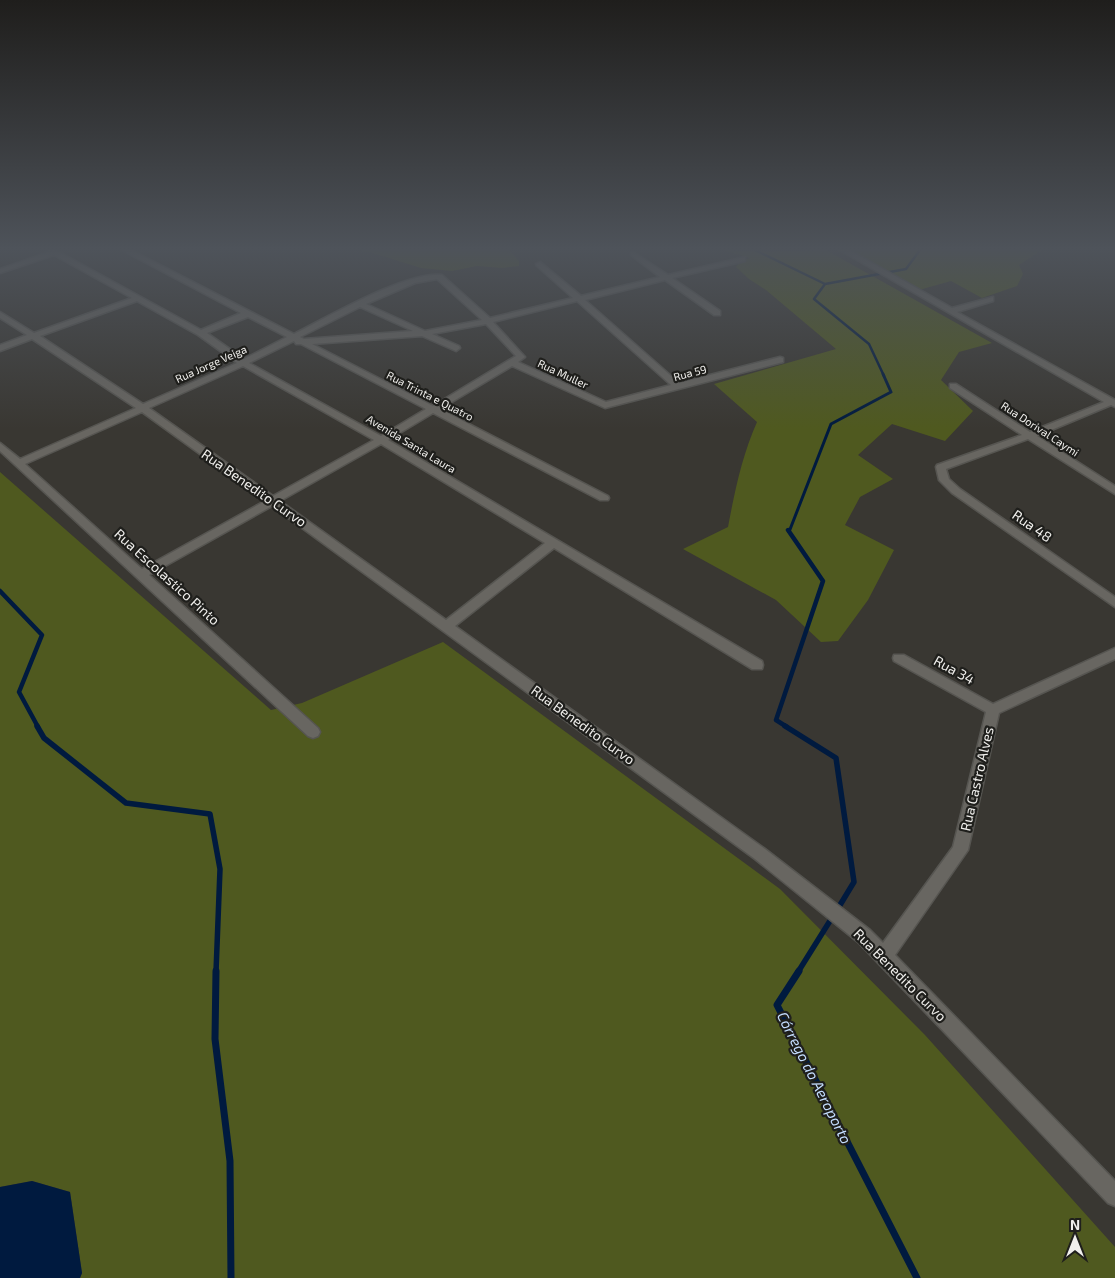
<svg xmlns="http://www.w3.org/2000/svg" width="1115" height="1278" viewBox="0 0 1115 1278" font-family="'Exo 2',sans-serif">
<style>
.green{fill:#4f591f}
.water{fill:#001a3f}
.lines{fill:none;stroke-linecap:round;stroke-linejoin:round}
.stream-far4{stroke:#001a3f;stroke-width:2.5}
.stream-far3{stroke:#001a3f;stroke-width:3}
.stream-far2{stroke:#001a3f;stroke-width:4.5}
.stream-far1{stroke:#001a3f;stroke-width:5.5}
.stream{stroke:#001a3f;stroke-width:7}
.street-casing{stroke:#565551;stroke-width:3}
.street{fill:#686661;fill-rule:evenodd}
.labels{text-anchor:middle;stroke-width:4.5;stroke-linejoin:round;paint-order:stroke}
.far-street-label{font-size:11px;fill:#f0efec;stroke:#1f1f1c}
.street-label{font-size:14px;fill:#f0efec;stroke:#1f1f1c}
.water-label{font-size:15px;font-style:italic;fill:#c4ddfe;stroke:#1f1f1c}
</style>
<rect width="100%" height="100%" fill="#393732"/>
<!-- green -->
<path class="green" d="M358,250H509L519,261V266L502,268L477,266L452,271L421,268L373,253Z
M723,250L770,252L826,250L992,343L959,352L941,380L973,411L945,441L892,424L858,455L893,479L860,497L845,525L894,550L868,600L838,641L821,642L776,600L683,549L728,527C735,490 742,456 757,422L714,384L836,349L766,290L749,279L736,267L740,262L750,258Z
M848,250H1042L1019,265L1023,274L1017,286L982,298L951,281L919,290Z
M0,472L271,710L302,703L443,642L780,889L925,1035L1115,1247V1278H80L82,1273L70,1192L32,1181L0,1187Z"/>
<!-- water -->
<path class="water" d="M32,1181L70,1192L82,1273L80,1278H0V1187Z"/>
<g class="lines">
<!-- stream-far4 -->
<path class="stream-far4" d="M755,250L825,284L814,299L869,344L884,376
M825,284L906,269L920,250"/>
<!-- stream-far3 -->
<path class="stream-far3" d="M789,532L831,424L891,392L883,374"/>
<!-- stream-far2 -->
<path class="stream-far2" d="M0,591L42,635L19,692L38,727
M787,727L776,720L823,581L788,530"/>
<!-- stream-far1 -->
<path class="stream-far1" d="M37,726L44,738L126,803L210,814L220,869L216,972
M785,726L836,758L854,882L837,910
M798,972L833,916"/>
<!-- stream -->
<path class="stream" d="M216,971L215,1039L230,1161L231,1278
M799,971L777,1005L917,1278"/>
<defs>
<path id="street" d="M48,250L57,251L201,330L241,313L122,250H131L294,334C326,318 408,270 442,275L490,318L573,298L537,266L536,264L540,262L581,296L660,277L631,255V253L633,252L668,275L745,257V261L672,278L720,311V315H714L665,280L585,300L679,383L780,357L783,358V362L605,408L512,366L440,409L608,496L609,498L608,500H600L433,413L388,440L762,661L763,665L762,669H752L554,548L455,626L765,849L870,930L883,943L953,847L986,712L894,661L893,658L894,655H904L993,704L1115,648V659L999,713L968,850L895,955L1115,1181V1206L1108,1203L858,942L755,859L272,506L149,575L318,728L320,732L318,736L313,738L308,736L0,451V443L20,459L136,408L32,339L0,351V345L27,335L0,318V312L34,333L132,298L54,255L0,273V269L49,252ZM437,279L482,320L425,331L366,304L415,283ZM137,301L198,335L237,363L143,404L40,336ZM577,301L671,385L606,402L518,362L525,357L493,322ZM360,307L413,331L304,339L300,337ZM248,317L287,337L244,359L207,333ZM486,324L516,356L433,406L312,344L422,336L456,351L460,348L459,346L432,334ZM294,341L296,344H301L426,409L381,436L249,363ZM243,366L374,440L273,496L149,408ZM142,412L265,501L142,569L25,464ZM381,444L545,543L446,620L280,501Z
M840,250H849L952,308L993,297V301L957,312L1115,400V407L1111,405L1037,436L1115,486V494L1028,439L946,469L949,479L960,489L1115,597V607L952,493L939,480L936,467L937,465L1022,435L950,388V384H956L1030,432L1104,402Z"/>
</defs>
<!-- street casing -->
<use href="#street" class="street-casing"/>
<!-- street -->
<use href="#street" class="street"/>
</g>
<!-- sky -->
<linearGradient id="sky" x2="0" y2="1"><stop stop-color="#1f1e1c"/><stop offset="0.58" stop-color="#4e535a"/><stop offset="1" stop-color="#4e535a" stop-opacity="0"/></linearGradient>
<rect width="1115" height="429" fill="url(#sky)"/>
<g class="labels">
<!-- far-street labels -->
<g class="far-street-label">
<text transform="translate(211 364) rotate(-24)" y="4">Rua Jorge Veiga</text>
<text transform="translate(690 373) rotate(-15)" y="4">Rua 59</text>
<text transform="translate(563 374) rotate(25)" y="4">Rua Muller</text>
<text transform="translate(430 396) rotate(27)" y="4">Rua Trinta e Quatro</text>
<text transform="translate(1040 429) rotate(33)" y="4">Rua Dorival Caymi</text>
<text transform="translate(411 444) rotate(31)" y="4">Avenida Santa Laura</text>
</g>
<!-- street labels -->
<g class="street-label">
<text transform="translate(254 488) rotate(35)" y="5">Rua Benedito Curvo</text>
<text transform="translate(1032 526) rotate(35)" y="5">Rua 48</text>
<text transform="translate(167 577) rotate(42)" y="5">Rua Escolastico Pinto</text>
<text transform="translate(954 670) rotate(29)" y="5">Rua 34</text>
<text transform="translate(583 725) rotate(36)" y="5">Rua Benedito Curvo</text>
<text transform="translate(977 779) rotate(-77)" y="5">Rua Castro Alves</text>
<text transform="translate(900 975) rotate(45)" y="5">Rua Benedito Curvo</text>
</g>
<!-- water labels -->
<g class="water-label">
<text transform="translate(814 1078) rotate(63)" y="5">Córrego do Aeroporto</text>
</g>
</g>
<!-- north arrow -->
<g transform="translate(1075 1238)" stroke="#1f1f1c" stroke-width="4" paint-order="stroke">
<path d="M0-4L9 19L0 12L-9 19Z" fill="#f0efec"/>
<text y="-8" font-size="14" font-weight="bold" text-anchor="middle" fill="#f0efec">N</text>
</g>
</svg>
